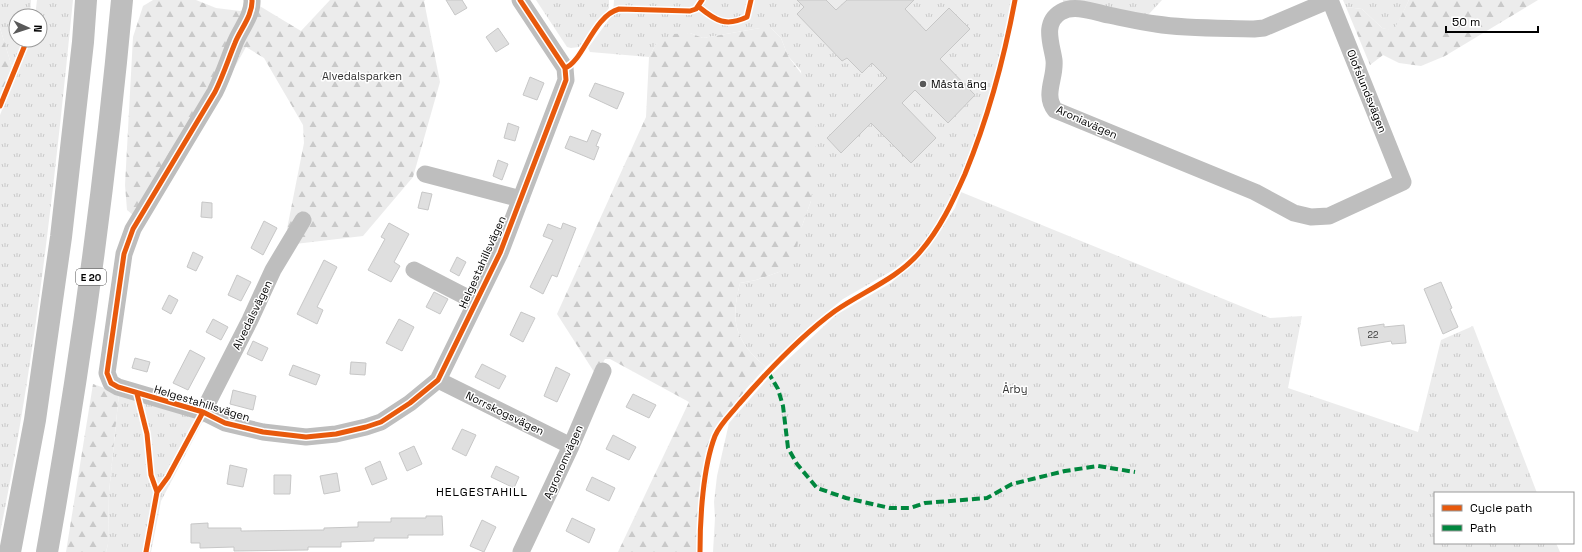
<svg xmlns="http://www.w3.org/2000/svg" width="1582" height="552" viewBox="0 0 1582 552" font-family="'Space Grotesk',sans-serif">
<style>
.grass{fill:url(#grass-tufts)}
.forest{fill:url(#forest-firs)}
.building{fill:#dfdfdf;stroke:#c7c7c7}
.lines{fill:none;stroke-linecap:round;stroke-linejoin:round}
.minor{stroke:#bebebe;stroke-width:17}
.highway{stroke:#bebebe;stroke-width:22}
.quiet{stroke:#00873e;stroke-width:4;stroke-dasharray:8 4;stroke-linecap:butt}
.cycleway-casing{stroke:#fff;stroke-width:8}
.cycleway{stroke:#e8590c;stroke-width:5}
.poi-dot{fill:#595959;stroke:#fff;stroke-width:1.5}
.labels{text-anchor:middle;stroke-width:3;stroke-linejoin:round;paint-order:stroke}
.number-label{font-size:9px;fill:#383838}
.shield{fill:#fff;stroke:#4c4c4c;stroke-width:1}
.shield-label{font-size:10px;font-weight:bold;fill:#000}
.park-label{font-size:11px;fill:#333;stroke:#fff}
.poi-label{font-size:11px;fill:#000;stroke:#fff;text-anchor:start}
.street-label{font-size:11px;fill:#000;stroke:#fff}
.neighbourhood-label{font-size:12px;letter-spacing:1px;fill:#000;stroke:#fff}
</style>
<defs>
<pattern id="grass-tufts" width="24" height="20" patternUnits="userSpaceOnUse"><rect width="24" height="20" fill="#ececec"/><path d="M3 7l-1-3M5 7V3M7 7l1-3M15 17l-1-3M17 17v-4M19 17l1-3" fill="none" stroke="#c9c9c9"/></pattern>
<pattern id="forest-firs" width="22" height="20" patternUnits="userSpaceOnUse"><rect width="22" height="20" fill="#ececec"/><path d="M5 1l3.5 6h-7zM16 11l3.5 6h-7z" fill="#c9c9c9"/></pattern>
</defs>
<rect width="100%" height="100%" fill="#fff"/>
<!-- grass -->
<path class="grass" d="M0,0H31L30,16H16V40H24L12,67L0,28Z
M37,0H73C55,178 36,357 0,533V115L29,40H40V16H35Z
M536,0H609V8L579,47L571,48L567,47Z
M614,0H1014L992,95L962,177L947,210L923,246L895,269L843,299L809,327L766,367C735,341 730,322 740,283L756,280L779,272L802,226L811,201L801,71L788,56L781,38L771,28H760L703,38L690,33L656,44L649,57L590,52L588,48L613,14Z
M1063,0H1162L1149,14L1062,13Z
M1343,0H1409L1394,31L1382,28L1362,9L1346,7Z
M961,192L1270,318L1302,316L1288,388L1418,432L1441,340L1473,326L1537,493H1435V543H1556L1560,552H713L715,518L714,502L717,476L729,423L771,375L836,315L891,283L927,249L955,208Z
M119,393L208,420L202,423L161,501L151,552H106L108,544L109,492Z"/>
<!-- forest -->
<path class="forest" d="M153,0H196L216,8L240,11L258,5L301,31L330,0H425L424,1L440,82L413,177L363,236L295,244L287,229L304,143L303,125L264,58L246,47L193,142L138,219L127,210L125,185L133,37L143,6Z
M1409,0H1538L1445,56L1421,66L1399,63L1383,55L1370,65L1346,7L1362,9L1382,28L1394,30Z
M0,28L12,67L0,99Z
M760,28H771L781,38L788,56L809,84L815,98L816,152L811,201L802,226L794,257L779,272L756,280L740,283C730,322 735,341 766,367L746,389L722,425L714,443L705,505L703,552H618L689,402L610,359H605L596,375L557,314L646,117L649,57L656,44L673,34L690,33L703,38Z
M93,384L119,393L109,492L108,544L106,552H66Z"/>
<!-- building -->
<path class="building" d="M446,0H462L467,8L455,15Z
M797,0H826L836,10L847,0H914L905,9L926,31L949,8L970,29L940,59L975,95L948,123L915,90L902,103L936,138L911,163L871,123L841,153L827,138L887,78L872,63L862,73L847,58L842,61L797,14L804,7Z
M498,28L509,44L496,52L486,37Z
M530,77L544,83L537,100L523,95Z
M595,83L624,93L617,109L589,96Z
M508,123L519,127L515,141L504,138Z
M592,130L601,134L596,146L599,147L594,160L565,148L570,136L587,142Z
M498,160L508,164L502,180L493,176Z
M422,192L432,194L428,210L418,208Z
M202,202L212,203V218L201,217Z
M264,221L277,228L263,255L251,248Z
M389,223L409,234L394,262L400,266L391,282L368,270L385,239L381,237Z
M563,223L576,228L557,277L552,275L543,294L530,287L553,240L543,236L548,224L561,229Z
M193,252L203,257L196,271L187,267Z
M457,257L466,262L459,276L450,271Z
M324,260L337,267L317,307L323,310L317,324L297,314Z
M237,275L251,282L241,301L228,295Z
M1441,282L1452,308L1450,309L1458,327L1443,334L1424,289Z
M434,292L448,299L440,314L426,307Z
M169,295L178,300L171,314L162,309Z
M521,312L535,318L523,342L510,335Z
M213,319L228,327L221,340L206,332Z
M399,319L414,327L402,351L386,343Z
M1384,324V327L1404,325L1406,343L1392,344L1391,341L1361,346L1358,328Z
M253,341L268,348L262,361L247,354Z
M190,350L205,358L188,390L173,383Z
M135,358L150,362L147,372L132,368Z
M351,362L366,363L365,375L350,374Z
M482,364L506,376L499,389L475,377Z
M293,365L320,375L316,385L289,375Z
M556,367L570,374L557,402L544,396Z
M233,390L256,396L253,410L230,404Z
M633,394L656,405L649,418L626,407Z
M462,429L476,435L466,456L452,449Z
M613,435L636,447L629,460L606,449Z
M414,446L422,464L407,471L399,453Z
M380,461L387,479L372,485L365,468Z
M230,465L247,469L243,487L227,484Z
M496,466L519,477L514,488L491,477Z
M337,473L340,491L324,494L320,476Z
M274,475H291L290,494H274Z
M592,477L615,488L609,501L586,490Z
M426,516H442L443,535H408V538H374V541L341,542V547H308V550L234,551V547L200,548V543H191V524L208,523V528H241V531L324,530V528L358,527V522H391V518H426Z
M572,518L595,529L589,543L566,531Z
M482,520L496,527L484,552L470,546Z"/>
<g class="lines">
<!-- minor -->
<path class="minor" d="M252,0C253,15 240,30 235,43C228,60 223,76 215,92L133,229L124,254L107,373L111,383L118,387L203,412L225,423L263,432L306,437L336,434L366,427L381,422L410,403L438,380L500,253L566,80L565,68L520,0
M1330,0L1403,182L1329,216L1311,217L1294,213L1255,192L1055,110C1043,94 1056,78 1054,60C1052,45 1042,23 1061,12C1074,4 1094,12 1108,15C1124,18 1140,22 1156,24C1188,29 1222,28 1254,29L1264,28L1330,0
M425,174L521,199
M414,270L476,302
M438,380L571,446
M203,412L250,320L273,270L303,220
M521,552L571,446L603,371"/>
<!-- highway -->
<path class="highway" d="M10,552L35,420L61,237L83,42L86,0
M47,552C80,368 105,186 122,0"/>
<!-- quiet -->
<path class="quiet" d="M768,372L778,389L783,406L788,448L797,464L817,488L846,498L890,508H910L925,503L987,498L1012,484L1065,471L1098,466L1135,472"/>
<defs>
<path id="cycleway" d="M252,0C253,15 240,30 235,43C228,60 223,76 215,92L133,229L124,254L107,373L111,383L118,387L203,412L225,423L263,432L306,437L336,434L366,427L381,422L410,403L438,380L500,253L566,80L565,68L520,0
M699,7C716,21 726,27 747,17L751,0
M565,68C583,62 593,16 619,9L690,11L696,9L702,0
M0,106L27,40
M137,394L147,434L151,475L157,492
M146,552L157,492L168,477L203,412
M700,552C700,518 703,467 715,436C720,424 731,414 739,404C766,373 802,335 835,311C864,291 897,279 920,252C940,229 953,201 965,174C988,118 1004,59 1015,0"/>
</defs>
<!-- cycleway casing -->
<use href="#cycleway" class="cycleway-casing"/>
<!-- cycleway -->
<use href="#cycleway" class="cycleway"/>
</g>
<!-- markers -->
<circle class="poi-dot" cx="923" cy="84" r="4"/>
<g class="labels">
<!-- number labels -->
<g class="number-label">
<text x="1373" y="338">22</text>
</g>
<!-- shield labels -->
<rect class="shield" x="76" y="269" width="30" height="16" rx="3"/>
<g class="shield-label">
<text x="91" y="281">E 20</text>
</g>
<!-- park labels -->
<g class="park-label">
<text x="362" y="80">Alvedalsparken</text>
<text x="1015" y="393">Årby</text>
</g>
<!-- poi labels -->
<g class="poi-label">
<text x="931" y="88">Måsta äng</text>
</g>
<!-- street labels -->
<g class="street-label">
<text transform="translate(1367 91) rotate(68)" y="4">Olofslundsvägen</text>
<text transform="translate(1087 122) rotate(24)" y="4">Aroniavägen</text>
<text transform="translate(482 262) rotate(-66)" y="4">Helgestahillsvägen</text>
<text transform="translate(252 315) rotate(-64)" y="4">Alvedalsvägen</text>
<text transform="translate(202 403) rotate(17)" y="4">Helgestahillsvägen</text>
<text transform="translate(505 413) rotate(26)" y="4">Norrskogsvägen</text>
<text transform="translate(563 462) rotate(-66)" y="4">Agronomvägen</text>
</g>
<!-- neighbourhood labels -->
<g class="neighbourhood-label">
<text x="482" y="496">HELGESTAHILL</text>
</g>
</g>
<!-- legend -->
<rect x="1434" y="492" width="140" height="52" fill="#ffffff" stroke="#999999"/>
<rect x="1442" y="505" width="20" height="6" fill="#e8590c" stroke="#999999"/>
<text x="1470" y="512" font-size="12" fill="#000000">Cycle path</text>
<rect x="1442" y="525" width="20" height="6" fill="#00873e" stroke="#999999"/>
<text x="1470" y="532" font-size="12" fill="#000000">Path</text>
<!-- north arrow -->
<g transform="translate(28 28) rotate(93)"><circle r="19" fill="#ffffff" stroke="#999999"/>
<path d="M0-3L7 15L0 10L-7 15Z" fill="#595959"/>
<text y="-6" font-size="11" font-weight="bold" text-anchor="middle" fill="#000000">N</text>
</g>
<!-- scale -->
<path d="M1446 26v6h92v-6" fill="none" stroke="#000000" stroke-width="2"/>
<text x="1452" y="26" font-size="12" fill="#000000" stroke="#ffffff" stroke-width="3" paint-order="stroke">50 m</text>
</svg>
